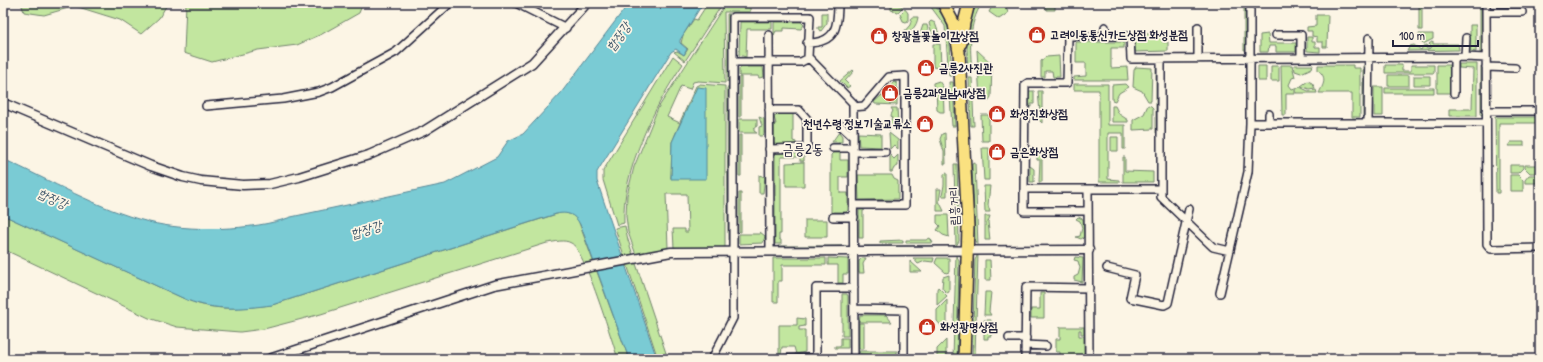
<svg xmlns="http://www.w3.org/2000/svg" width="1543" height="362" viewBox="0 0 1543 362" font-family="'Patrick Hand','Poor Story',sans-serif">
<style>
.green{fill:#c2e69f;stroke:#72846d}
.water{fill:#7acbd4;stroke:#578797}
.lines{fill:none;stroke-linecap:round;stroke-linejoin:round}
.minor-casing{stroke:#22223b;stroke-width:10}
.tertiary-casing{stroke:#22223b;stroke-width:11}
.primary-casing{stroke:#22223b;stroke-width:14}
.minor{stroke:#fcf5e5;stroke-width:7}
.tertiary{stroke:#fcf5e5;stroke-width:8}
.primary{stroke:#fae180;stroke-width:11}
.labels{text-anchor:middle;stroke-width:3.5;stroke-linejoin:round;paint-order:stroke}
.poi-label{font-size:12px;font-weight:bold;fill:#22223b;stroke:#fcf5e5;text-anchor:start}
.street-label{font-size:12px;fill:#22223b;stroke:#fcf5e5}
.water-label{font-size:13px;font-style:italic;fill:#3c5569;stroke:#fcf5e5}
.quarter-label{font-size:14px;fill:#22223b;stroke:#fcf5e5}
</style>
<rect width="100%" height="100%" fill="#fcf5e5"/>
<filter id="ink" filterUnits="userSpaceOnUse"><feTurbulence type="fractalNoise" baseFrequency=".025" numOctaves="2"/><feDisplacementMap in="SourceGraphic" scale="8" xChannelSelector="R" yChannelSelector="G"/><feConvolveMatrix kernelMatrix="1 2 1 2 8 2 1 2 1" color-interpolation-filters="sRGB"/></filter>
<g filter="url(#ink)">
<!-- green -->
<path class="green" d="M21,3H168L159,18L141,34L120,20L75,6L44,15L24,12Z
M186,3H363L359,13L322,34L297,45L258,50L212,62L184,53Z
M708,3H723L685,61L674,52L677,51L684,55L688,49L681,43L683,35L694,19L697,20Z
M726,3H750V12H724L725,83L698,81L693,82L690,89L681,86L667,117L680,123L672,142L671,178L681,122H680L696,86L700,84L725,86V248H674L673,229H685V232H688L687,194H666L668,248L636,255L628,232L626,216L627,195L634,167L658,108Z
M928,3H933L935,6L945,18L949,30L952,76H949L945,26Z
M978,3H982C968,25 970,47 972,72H968C967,48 964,25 978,3Z
M994,3H1005L1008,13L999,19L989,12Z
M1042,3H1055V10H1047Z
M1244,3H1246V50H1244Z
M1419,3H1422V30H1419Z
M1480,3H1483V49L1480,54Z
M896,4L903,7L898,12L891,10V5Z
M905,9L908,13V21L906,22L903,21L900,14Z
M822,13H827V23L821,31L818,29V27H822Z
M727,14H729V79L727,82Z
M1316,15H1328L1327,47H1323V42H1317V37L1312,36V31H1307V27L1316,26Z
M912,17H918C917,26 911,33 902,34L910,25Z
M931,21L935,23L939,34H932L929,23Z
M740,22H772V29H747L746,57L739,55Z
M774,22H801L804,25L801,29L784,28V31H776L774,35Z
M923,25H927L929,34H920Z
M1470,25H1476V52L1470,51Z
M1134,34H1162L1163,42H1168V51L1135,52Z
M1268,34L1269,43H1296V52H1276V46H1269L1268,52H1260V35Z
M1419,34H1433V39L1423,44L1419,39Z
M1307,37H1312V42H1315V47H1320V52L1307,51Z
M1433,41V44H1458L1459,50L1407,51L1410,46L1414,45L1421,50L1423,46L1427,45L1426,48L1428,49L1432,47L1429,44Z
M1076,42H1124V48H1111V68L1127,67L1128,80H1074V77L1086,76V63H1076Z
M933,44H940L941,65L939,68L933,67Z
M977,50L992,64L991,97L989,100L980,99Z
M673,56L683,64C655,105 621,172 624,223L617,225L603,180V171Z
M1059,56L1060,77H1053L1052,71H1045V77H1041V61L1046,57Z
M1358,61V62H1258Z
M1459,64H1477V116H1449V109H1472L1473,69L1459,68Z
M1281,65H1292L1295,77L1292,78L1289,85L1292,89L1295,88V94H1286V115H1282Z
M1294,65H1313L1312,68L1301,73L1295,71Z
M1318,65H1353V68H1360V117H1352V93H1319C1323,85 1328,78 1318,70Z
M1385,65H1402V71H1411V65H1434V73H1385Z
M1437,65H1449V68H1451V93H1437Z
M1258,66H1266V81H1258Z
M1271,66H1279V81H1271Z
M1363,66H1365V116H1363Z
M1481,66H1483V115H1481Z
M742,67H763L764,77L759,78L758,76H739V69Z
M1136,67L1152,68L1151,101H1148L1142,91L1133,87L1134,70Z
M1156,67H1158L1157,133H1156Z
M853,70L854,71L845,81L850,86L847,88L840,81Z
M1388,75H1409V86H1388Z
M1414,76H1430V85H1414Z
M739,77H741V117H739Z
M969,78H972L974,126H971Z
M939,81L943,87L944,112H940L937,110L936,89L933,85V83Z
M1308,81L1312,83L1315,88L1309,89L1301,86Z
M894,82L897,83V105L875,104L874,102L882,95L888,101L893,96L887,89Z
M949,82H953L955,126H952Z
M1074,84H1108V125H1125V149H1123V133H1108V179L1119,180V182H1099V90H1074Z
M1126,84L1129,87L1119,93L1115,101L1112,100V85Z
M1300,87L1308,91L1316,90L1317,93H1296V89Z
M1374,87H1383V116H1374Z
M727,88H729L730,240H728Z
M1385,88H1434V93H1385Z
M1029,91H1034V104H1031V107H1029Z
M1038,91H1042V123L1037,118V113H1040Z
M1148,105L1151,106L1153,108V129L1133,130V120L1144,114Z
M1112,106H1115L1119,114L1128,120V122H1112Z
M891,108H897L898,124L889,130V121L892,119L891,115L893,111Z
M779,114H793V141L796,142V145L774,146V124H776L774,117Z
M981,115H989V141H982Z
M759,117L764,119V134L762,136H759V127L762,126Z
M1495,117H1540V123H1499V193H1496Z
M739,119H757V126L754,128V131L757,133H739Z
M839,132L842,136V142H832Z
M858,133L881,134V147L859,146Z
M889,133L898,140V149L894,145L890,149Z
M945,133L946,164H944V152L940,139L942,134Z
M739,135H741V176H739Z
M1111,137H1118V151H1111Z
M1511,142H1524V146H1508Z
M982,148H989V180H984Z
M1041,150H1042V182H1039L1040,160H1037V155Z
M775,153H804V161H800V157H781V234H779V239L781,240V244H775Z
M833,153H840V160H848V177H840V193H848V210L846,212H833L831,214V155Z
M890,155L894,159L898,155V166L894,168L892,172H890Z
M1123,157H1125V171L1153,172V182H1123Z
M804,162V186H786V163Z
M975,163L978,246L975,241L972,164Z
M954,164H957L959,241L956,246Z
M1510,165H1523V168L1518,173H1510Z
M1525,165H1537V173H1530L1525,168Z
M1030,166L1034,169V182H1030Z
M947,173V196H942L944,185V174Z
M759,175L765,177L763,193H759Z
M858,175H892L894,179L898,181V199L859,200Z
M1510,175H1518L1523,180V191H1510Z
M1529,175H1537V183H1525V180Z
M984,186H990L988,205L990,212H985Z
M937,189H941L939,201L944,211H937Z
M739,193H741V232H739Z
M859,210H865L863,211V238H859Z
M563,212L572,215L578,220L629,359H618C612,341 584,248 571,243C564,239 555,242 547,243L321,314L264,329L240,332L177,327L149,318L3,249V215L187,300C217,312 241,308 272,305Z
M937,215H948L949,237L943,235L937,230L940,226L937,223Z
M985,216H990L988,222L990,240H985Z
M1078,217L1083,219L1084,237L1081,239L1076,237L1080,236L1082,228L1080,221L1076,219Z
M805,220H827V237H805Z
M625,226L628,240L668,359H658L615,228Z
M760,232L765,236L763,243L739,244V234H760Z
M930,238L933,243H906V240H926Z
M903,240V243H880V241Z
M778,246H846L778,248Z
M864,246H949V247H864Z
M978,254L975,355V359H972L975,260Z
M956,255L959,260L957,359H953Z
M1075,257L1083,258L1082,282L1074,280V277L1078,275L1080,268L1078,261L1074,260Z
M773,258H826V265H782V281H778V302H773Z
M828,258L848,259V274H843V283H838V265H828Z
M862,258H866L863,264L864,273H859V261Z
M913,258H934L933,262L925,261L918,264Z
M937,258H949V272L946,273L935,263Z
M985,260H990L991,280H985Z
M910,261L922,272H910Z
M949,275V292L947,293L942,288L943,277Z
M938,287L947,296L937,305V289Z
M985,292H991L989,312L991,315H984Z
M1040,293H1044V318H1031V309H1040Z
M842,294H847L848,296V336H842Z
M947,300V331H946L937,321V310Z
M860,315H886L892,322H859Z
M797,318L805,319V326L799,327V330H805V352L796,354L794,347H782L781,355H779V325H797Z
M984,320H991V336H988V339H984Z
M859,323H864V349H859Z
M1060,327H1084V334H1081V330H1079V336H1084V359H1060V352H1056V339H1060Z
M841,338H848V348H835V346H841Z
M946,340V359H937V349Z
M859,351H897V359H871V355L860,354Z"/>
<!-- water -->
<path class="water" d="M629,3H703L680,40V43L687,49L684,55L676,49L671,52L597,172V181L657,359H629L582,229C577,216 570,211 556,214L272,305C242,309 216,311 187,300L3,215V159C50,180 98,209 149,222C187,232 253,231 291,217L445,184L497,157L508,141L523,134L561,93Z
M697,87L706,88V179H671L672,142Z"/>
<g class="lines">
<defs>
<path id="minor" d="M516,3L566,28
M1250,3V123H1486
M1486,3L1487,244L1491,249L1540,248
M1486,12H1522
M1105,27V36
M769,35L770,251
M1276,35H1301V58
M807,43C836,43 838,27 838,3
M1465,57L1466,38
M1161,59V189H1024L1025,85L1028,83H1067L1068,36H1130L1131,59L1465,57L1486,58
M1198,59V27
M733,62H801L809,58
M1486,67L1515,68
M1454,93V58
M206,106L283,99L319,92L332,87L396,52L450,3
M853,107L864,106L889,77L905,76V205H854
M769,110H799L807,119V148L769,149
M1486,111H1540
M1269,123V114
M1368,123L1369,38
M840,125L853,137
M833,148H853
M853,152H885
M1024,189V211H1088
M1088,189L1089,359
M1161,189V197L1213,247L1230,251
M833,217H854
M1107,268L1135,275L1130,298L1164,305L1168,303L1189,209
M1220,293L1248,172L1250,123
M854,309L904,310V359
M1009,338H1026
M1025,345L1046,346
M712,359L733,318V17H810L808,57L853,103L854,359
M785,359L816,358
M816,359V288H854
M1025,359L1026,287L1089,288"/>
<path id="tertiary" d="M3,103L151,166L183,177L201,181L243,185L270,184L299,177L369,155L424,131L532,63L587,3
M269,359L494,285L671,252L1089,250"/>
<path id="primary" d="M943,3L954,24L959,52L968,227L964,359
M961,43L964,23L969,3"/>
</defs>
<!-- minor casing -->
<use href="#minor" class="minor-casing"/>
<!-- tertiary casing -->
<use href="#tertiary" class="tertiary-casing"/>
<!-- primary casing -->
<use href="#primary" class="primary-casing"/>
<!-- minor -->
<use href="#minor" class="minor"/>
<!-- tertiary -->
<use href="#tertiary" class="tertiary"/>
<!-- primary -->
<use href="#primary" class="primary"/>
</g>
</g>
<!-- icons -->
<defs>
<symbol id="shop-disc" viewBox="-11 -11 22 22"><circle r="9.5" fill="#c8321e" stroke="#fcf5e5"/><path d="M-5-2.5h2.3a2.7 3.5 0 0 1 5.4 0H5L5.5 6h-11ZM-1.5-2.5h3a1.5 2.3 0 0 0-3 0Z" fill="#fff"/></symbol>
</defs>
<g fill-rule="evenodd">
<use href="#shop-disc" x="1027" y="25" width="20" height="20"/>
<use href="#shop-disc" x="869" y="26" width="20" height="20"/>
<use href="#shop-disc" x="916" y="58" width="20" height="20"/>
<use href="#shop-disc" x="880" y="83" width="20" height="20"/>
<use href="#shop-disc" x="987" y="104" width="20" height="20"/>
<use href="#shop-disc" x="915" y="114" width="20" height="20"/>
<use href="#shop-disc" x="987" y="142" width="20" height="20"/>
<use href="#shop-disc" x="917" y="317" width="20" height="20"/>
</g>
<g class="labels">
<!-- poi labels -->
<g class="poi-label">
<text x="1050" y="39">고려이동통신카드상점 화성분점</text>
<text x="892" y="40">창광불꽃놀이감상점</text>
<text x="939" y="72">금릉2사진관</text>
<text x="903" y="97">금릉2과일남새상점</text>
<text x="1010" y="118">화성진화상점</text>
<text x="912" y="128" text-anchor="end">천년수령 정보기술교류소</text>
<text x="1010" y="156">금은화상점</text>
<text x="940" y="331">화성광명상점</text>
</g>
<!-- street labels -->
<g class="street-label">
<text transform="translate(954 206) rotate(-92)" y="4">림흥거리</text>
</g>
<!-- water labels -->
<g class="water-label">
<text transform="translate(618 36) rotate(-54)" y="5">합장강</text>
<text transform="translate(53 198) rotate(24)" y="5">합장강</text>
<text transform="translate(366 229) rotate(-16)" y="5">합장강</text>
</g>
<!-- quarter labels -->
<g class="quarter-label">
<text x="803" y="154">금릉2동</text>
</g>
</g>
<!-- margin -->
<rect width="1543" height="362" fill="none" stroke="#fcf5e5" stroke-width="16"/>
<rect x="8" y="8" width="1527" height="346" fill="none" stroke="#22223b" stroke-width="1.5" filter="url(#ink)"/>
<!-- scale -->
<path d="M1393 40v6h85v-6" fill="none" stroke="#22223b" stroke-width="2"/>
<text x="1399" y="40" font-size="12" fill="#22223b" stroke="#fcf5e5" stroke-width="3" paint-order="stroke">100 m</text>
</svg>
